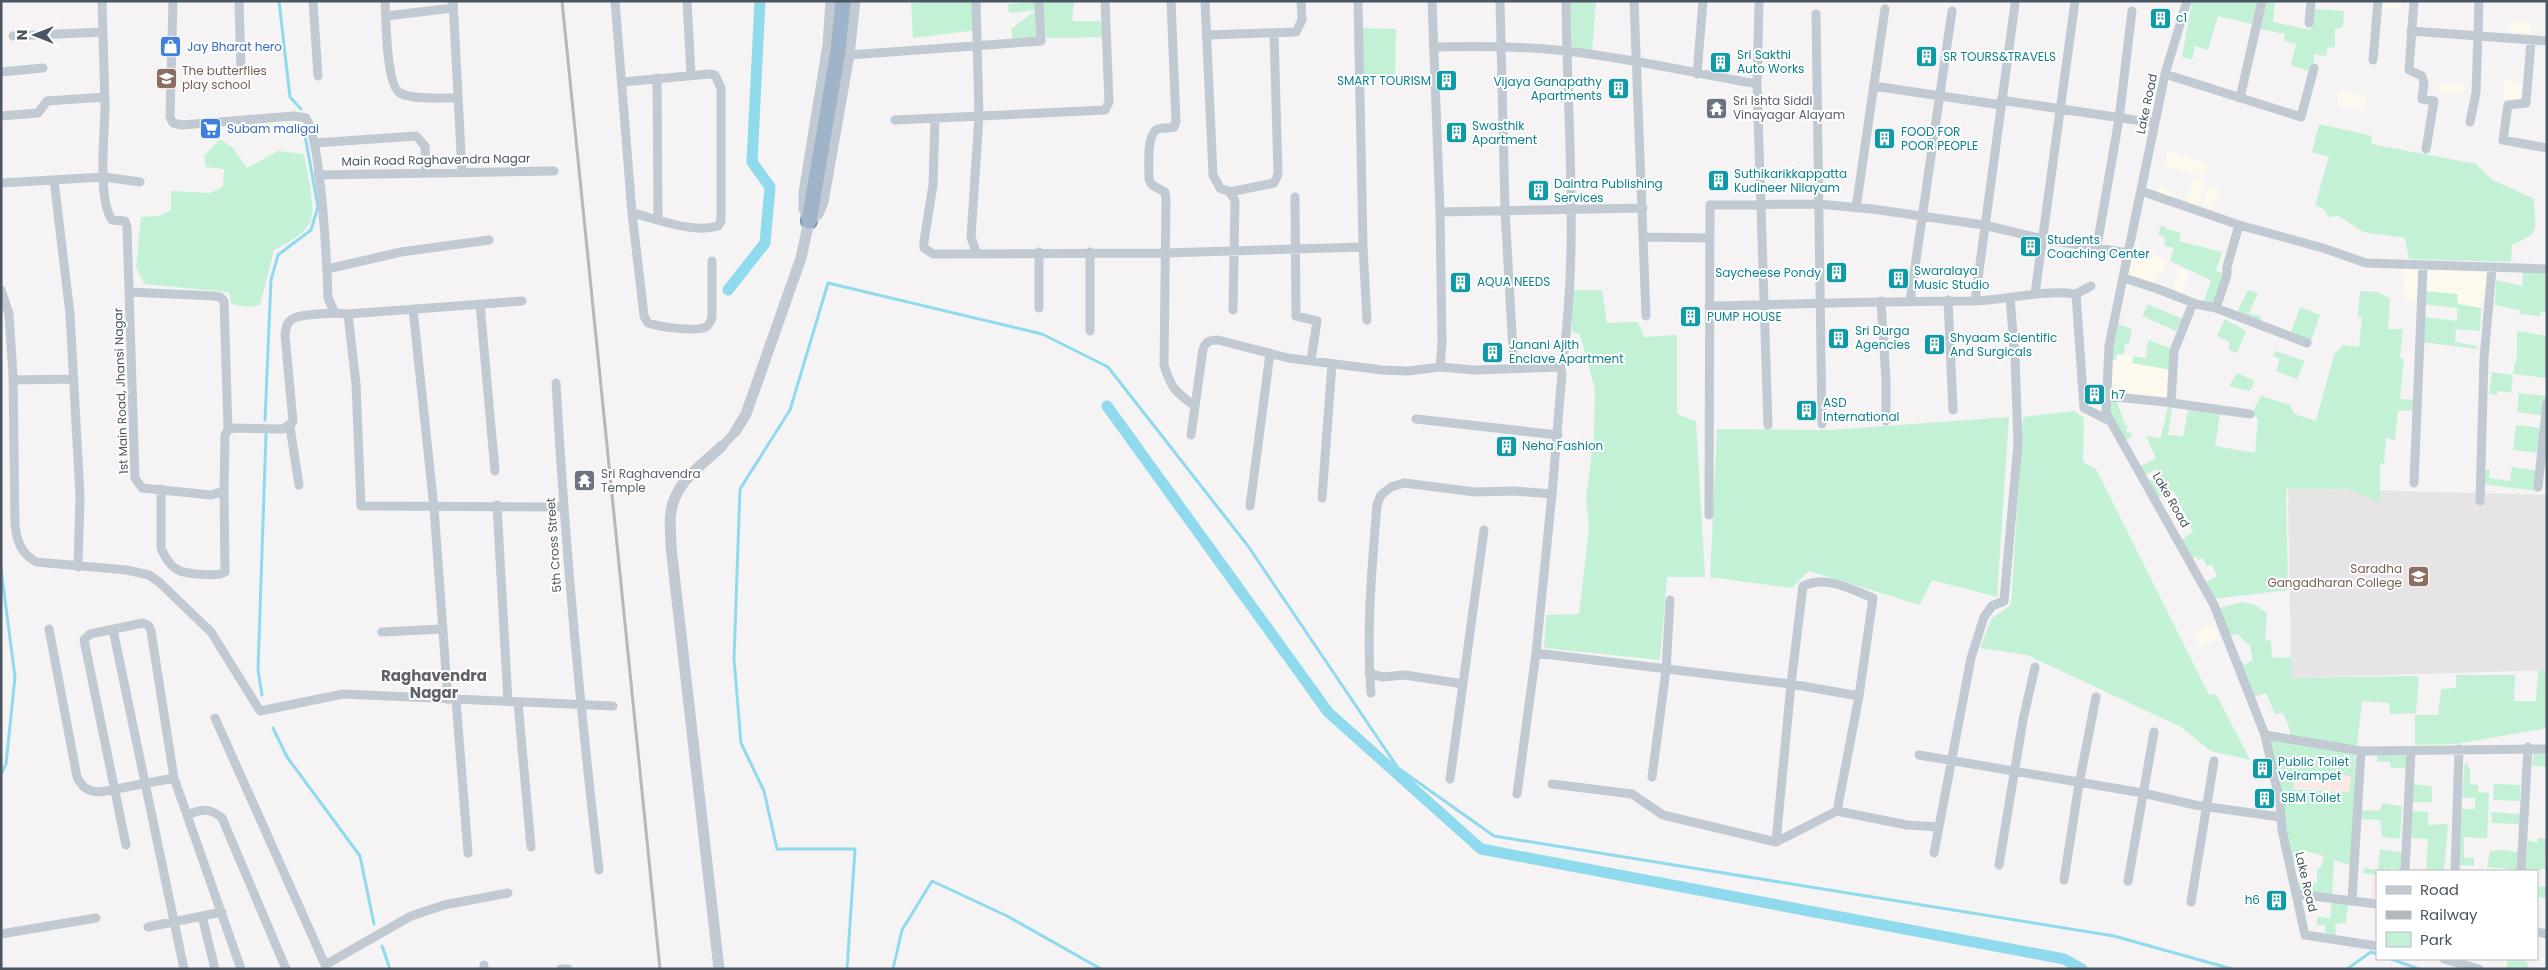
<svg xmlns="http://www.w3.org/2000/svg" width="2548" height="970" viewBox="0 0 2548 970" font-family="Poppins,sans-serif">
<style>
.commercial{fill:#fdf9ef}
.education{fill:#e6e4e5}
.medical{fill:#fce8e6}
.green{fill:#c3f1d5;fill-rule:evenodd}
.lines{fill:none;stroke-linecap:round;stroke-linejoin:round}
.stream{stroke:#90daee;stroke-width:3}
.canal{stroke:#90daee;stroke-width:11}
.trunk-casing{stroke:#7690ad;stroke-width:18}
.minor{stroke:#c1cad2;stroke-width:9}
.tertiary{stroke:#c1cad2;stroke-width:11}
.trunk{stroke:#9fb4c9;stroke-width:15}
.rail{stroke:#b5b8bd;stroke-width:3}
.labels{text-anchor:middle;stroke-width:4;stroke-linejoin:round;paint-order:stroke}
.culture-label{font-size:12px;fill:#0d838f;stroke:#fff;text-anchor:start}
.shop-label{font-size:12px;fill:#366cbe;stroke:#fff;text-anchor:start}
.education-label{font-size:12px;fill:#785e54;stroke:#fff;text-anchor:start}
.worship-label{font-size:12px;fill:#5b616d;stroke:#fff;text-anchor:start}
.street-label{font-size:12px;fill:#4a5661;stroke:#fff}
.quarter-label{font-size:15px;font-weight:bold;fill:#5f6368;stroke:#fff}
</style>
<rect width="100%" height="100%" fill="#f5f3f3"/>
<!-- commercial -->
<path class="commercial" d="M2382,1H2401L2400,10L2381,7Z
M2509,20L2531,23L2530,34L2508,32Z
M2504,80L2524,83L2521,100L2502,99Z
M2439,82L2464,84L2463,95L2437,92Z
M2339,90L2367,96L2363,111L2337,105Z
M2167,151L2208,163L2204,177L2165,166Z
M2193,177L2205,180L2198,206L2187,204Z
M2209,186L2220,189L2213,210L2203,205Z
M2160,187L2176,193L2174,199L2158,195Z
M2136,246L2168,261L2155,283L2128,276Z
M2179,267L2189,272L2181,294L2173,288Z
M2421,267L2420,300L2404,299L2403,268Z
M2428,267L2490,269L2481,308L2458,304L2457,294L2428,291Z
M2117,354L2133,356L2132,363L2171,370L2170,400L2108,390L2110,360L2118,361Z
M2212,624L2220,639L2200,647L2196,632Z"/>
<!-- education -->
<path class="education" d="M2288,488L2547,495V670L2291,678Z"/>
<!-- medical -->
<path class="medical" d="M2322,772L2351,776L2350,792L2294,788L2293,776L2321,780Z
M2372,877L2377,878V898H2371Z"/>
<!-- green -->
<path class="green" d="M934,1H976L977,30L913,38L911,3Z
M1043,1H1074L1072,21H1105V37L1046,38Z
M1568,1H1596L1592,51L1569,46Z
M2192,1H2259L2252,24L2218,16L2208,50L2195,46L2192,60L2182,57Z
M2264,1H2275L2273,22L2311,30L2314,9L2344,11L2343,27L2335,29V48L2328,47L2326,56L2314,54V65H2310L2308,71L2291,65L2296,44L2284,41L2285,34L2259,29Z
M1035,2L1041,41L1013,43L1011,29L1036,10L1009,13L1008,4Z
M1360,28L1396,29L1395,79L1362,78Z
M2319,124L2372,136L2371,144L2476,164L2491,179L2534,199C2535,230 2542,232 2512,245L2511,262L2409,259L2405,238L2363,232L2339,216L2328,217L2325,210L2315,205L2329,157L2312,152Z
M220,139L233,148L247,168L278,151L304,154C306,170 318,210 309,224C301,237 286,243 274,250L260,305L250,307L231,304L229,292L144,284L136,267L141,217L159,216L171,210V191L210,193L223,187L224,169L206,167L204,156Z
M2161,226L2166,227V229L2181,233L2179,241L2222,252L2216,271L2226,274L2216,304L2204,301L2211,280L2170,261L2174,248L2165,246L2164,236L2158,234Z
M2520,270H2547V312H2540V316L2519,314L2520,310L2495,305L2496,280L2522,286L2523,274Z
M1572,290H1602L1607,323L1638,322L1644,337L1677,335V414L1696,421L1705,577H1667L1660,660L1544,648L1546,615L1579,614L1589,528L1586,498L1594,437L1595,389L1580,335L1572,332Z
M2248,290L2258,293L2249,313L2262,317L2260,323L2236,314Z
M2360,291L2377,292L2390,298L2388,329H2403L2400,358L2404,359L2400,399L2416,400V410L2398,411L2395,440L2386,438L2384,464L2380,463V502L2347,489H2286L2288,590L2213,599L2205,583L2217,576L2212,565L2207,566L2203,558L2198,560L2196,556L2193,559L2180,541L2193,532L2174,491L2156,498L2106,413L2107,397L2116,399L2125,425H2128L2126,432L2132,433V437L2126,440L2141,466L2156,458L2146,436L2161,438L2168,407L2172,408L2168,435L2183,436L2188,410L2220,414L2215,446L2255,453L2258,419L2252,413L2261,396L2290,405L2294,414L2316,421L2334,355L2343,345L2359,347L2362,317H2358ZM2156,469L2160,475L2149,481L2145,475Z
M2423,291L2457,294L2458,304L2481,308L2480,331L2456,329L2455,342L2477,346L2476,349L2421,342L2422,317L2457,321V308L2422,304Z
M2148,304L2182,319L2176,331L2142,316Z
M2300,307L2320,315L2311,341L2291,333Z
M2225,319L2246,331L2237,353L2229,350L2230,342L2217,336Z
M2115,323L2132,329L2129,344H2125L2124,355L2117,354L2116,360L2110,359Z
M2517,331L2547,336V378L2513,374L2517,356Z
M2148,340L2173,349L2171,370L2132,363L2133,356L2146,358Z
M2275,351L2305,361L2297,379L2276,371L2280,359L2273,356Z
M2492,372L2513,375L2511,390L2514,393L2497,391V395L2489,394Z
M2237,373L2255,381L2250,391L2229,386Z
M2519,393L2547,396L2542,418L2540,415L2517,412Z
M2074,411L2084,418L2083,462L2096,469L2209,695L2216,694L2250,760L2211,751L2181,727L2027,655L1980,648L1991,619L2011,605L2023,417Z
M2009,417L1997,597L1932,580L1920,605L1809,571L1792,588L1710,577L1717,429L1830,430Z
M2516,425L2540,428L2542,453L2513,450Z
M2512,467L2540,471L2537,491L2481,484L2482,470H2490L2489,478L2510,481Z
M2241,602L2255,605L2267,613L2265,640L2271,641L2272,658L2291,657V678L2419,676L2416,713L2390,714L2389,703L2362,701L2357,746L2290,738V730L2283,713L2275,714L2266,693L2250,698L2234,651L2244,665L2253,660L2250,646L2237,634L2227,637L2217,609Z
M2547,670V728L2456,744L2415,745V715H2438L2441,689L2456,688V675H2515L2514,701H2536L2538,671Z
M2267,737L2355,754L2353,866L2331,859L2334,861L2332,895L2296,891L2295,882L2317,883V870L2322,865L2324,856L2302,850L2301,854H2295L2294,865H2291ZM2319,772L2351,776L2349,792L2289,789H2294L2293,776H2318Z
M2547,752V767L2532,766L2534,753Z
M2377,755H2406V768H2391L2390,762H2377Z
M2465,763H2467L2468,767L2470,768V784L2478,785V792L2489,793L2487,838L2464,837V857L2474,858V866L2458,865L2462,809H2475V798H2462Z
M2412,784L2432,786V802H2411Z
M2494,784L2520,785V801L2493,800Z
M2383,803L2402,806L2400,839L2382,837L2380,820L2360,819L2361,810L2379,811Z
M2411,811L2428,812V825L2448,824L2444,871H2426L2428,839L2410,838Z
M2491,812L2520,814L2519,824L2492,823Z
M2538,838L2547,839L2545,869L2525,871L2528,840L2537,843Z
M2380,849L2405,853L2404,870L2390,868V871H2377V875L2363,873L2364,868L2378,870Z
M2502,850L2519,852V870L2487,867L2490,851Z
M2537,886L2547,887V899L2537,897Z
M2332,901L2348,905L2346,923L2335,924L2336,938L2325,937V925H2317V917L2330,918Z
M2508,959L2526,961L2529,969H2506Z"/>
<g class="lines">
<!-- stream -->
<path class="stream" d="M279,1L290,97L301,109
M265,420L271,280L278,255L311,230L318,207L304,130
M1,569L15,677L6,764L1,774
M262,695L258,670L266,434
M273,728L287,757L360,856L374,924
M382,946L390,969
M2391,959L2419,969
M847,969L855,849H777L764,791L741,743L734,659L740,489L790,410L828,283L1042,334L1108,367L1248,546L1398,768L1494,836L2114,936L2232,969
M893,969L902,930L932,881L1007,916L1101,969
M2347,969L2371,952L2377,954"/>
<!-- canal -->
<path class="canal" d="M728,290L765,243L770,187L752,162L760,1
M1107,406L1328,712L1481,849L2064,959L2082,969"/>
<defs>
<path id="trunk" d="M809,221L838,51L843,1"/>
</defs>
<!-- trunk casing -->
<use href="#trunk" class="trunk-casing"/>
<!-- minor -->
<path class="minor" d="M102,1C103,36 104,71 105,105C105,133 97,198 112,220L125,221L127,227L135,478L142,488L211,495L224,491L225,435L228,430L234,428L283,429L293,422L285,335C286,330 286,323 291,320C297,314 325,314 335,313
M173,1L170,117L173,123L182,125L294,116L306,118C321,139 327,265 328,298L335,313L348,314L522,301
M239,1L241,69
M313,1L318,76
M385,1C386,18 386,85 400,93C412,100 443,98 458,98
M453,1L462,172
M615,1L632,213L644,316L648,323C660,327 695,332 706,327C710,324 711,321 712,317V261
M687,1L691,75
M976,1L979,116L971,237L976,252
M1171,1L1176,122L1174,127C1169,129 1163,127 1158,129C1146,133 1149,168 1149,179L1152,185L1165,192L1166,200L1164,365C1171,388 1175,392 1195,406
M1205,1L1213,175L1220,188L1230,192L1235,201L1233,310
M1358,1L1363,247L1367,320
M1432,1L1440,212L1442,344L1440,367
M1500,1L1505,210L1514,369
M1634,1L1646,316
M2187,1L2165,74L2128,253L2109,346L2106,413L2214,605L2265,735L2280,803L2282,830L2305,935L2377,946
M2414,1L2409,70L2422,76L2424,84L2422,99L2434,101L2426,149
M1759,4L1757,84L1768,425
M1816,14L1822,424
M386,16L453,8
M2309,23L2311,1
M2411,31L2547,41
M1208,35L1296,32L1302,20L1301,1
M13,36L103,32
M2531,41L2526,103L2508,105L2503,140L2547,148
M1433,47C1477,46 1521,46 1566,51C1630,58 1693,73 1757,84
M849,55L1041,41L1039,1
M2373,60L2378,1
M1,72L43,68
M1697,74L1703,1
M2165,74L2301,117L2314,68
M657,78L658,219
M623,82L709,74L715,75L721,88V221L718,226C693,234 658,219 632,213
M1874,86L2001,105
M2240,98L2262,1
M2001,100L2155,123
M1,116L38,113L47,101L105,97
M935,118L933,185L924,241V248L933,254L1165,253L1363,247
M895,120L1105,110L1109,102L1105,1
M2470,122L2476,93L2479,1
M315,143L416,136L425,146L426,173
M318,175L554,171
M54,180L70,314L80,496L78,567
M1,183L104,177L140,182
M2141,191L2239,225L2323,248L2366,263L2547,269
M1230,192L1274,183L1278,174L1274,33
M1295,197L1296,316L1317,321L1311,360
M1856,208L1885,9
M1440,212L1643,208
M1643,237L1710,238
M2097,246L2119,119L2132,11
M1090,252V331
M327,269L401,252L489,240
M2124,278L2158,289L2196,304L2216,308L2227,275V267L2239,225
M1,290L9,314L13,375L15,525C17,542 21,553 36,562L127,570L149,575L159,582L211,632L260,711L343,694L613,706
M130,292L214,296L220,297L224,301L228,430
M2035,294L2075,1
M2076,294L2091,286
M1948,300L1953,410
M1881,301L1886,380V421
M1910,301L1952,11
M1975,301L2015,4
M480,304L495,471
M1709,306C1797,304 1886,301 1974,301C2008,300 2042,289 2076,294L2084,408L2110,421
M1039,308V252
M2216,308L2307,343
M413,309L434,508L448,700
M348,314L356,384L361,506L563,507
M1560,367L1563,360C1579,242 1567,120 1566,1
M13,380L74,379
M556,383C565,546 580,708 599,870
M2106,396L2165,402L2250,414
M2171,403L2174,351L2193,303
M1416,419L1558,435
M290,427L299,485
M1191,435L1203,349C1206,341 1210,340 1218,340L1288,358L1382,370L1408,371L1440,367L1474,370L1560,367L1562,373L1552,494L1514,491L1475,492L1404,483L1391,487L1381,495L1377,505C1372,567 1366,631 1371,693
M722,446L735,432
M2414,483L2423,265
M2538,487L2547,403
M161,489V548C165,557 169,565 178,570C185,574 219,577 225,572L224,491
M1322,498L1332,364
M2480,501L2484,358L2492,268
M497,505L508,702
M1250,506L1270,353
M1709,515L1710,205L1818,204L1872,209L1984,225L2043,239L2128,253
M49,629L77,777C83,788 87,791 100,792L174,778
M113,630L184,969
M382,632L443,629
M1536,653L1791,684L1859,696
M1369,673L1382,677L1405,675L1463,684
M456,700L468,853
M518,703L531,847
M215,718L327,969
M2265,735L2361,751L2547,749
M1919,755L2143,793L2195,805L2280,817
M1652,777L1666,670L1670,600
M1450,779L1484,530
M1552,784L1632,794L1663,815L1776,842L1837,811L1907,825L1938,827
M1517,794L1536,653L1552,494
M189,814C203,809 210,808 222,818L286,969
M1776,842L1791,684L1803,586C1826,575 1850,589 1873,598L1859,696L1837,811
M126,845L84,640L90,634L143,623L149,626L151,631L174,778L241,969
M1934,853L1971,658L1984,617L1992,606L2004,601L2018,443L2015,357L2010,298
M1999,865L2023,720L2035,667
M2405,871L2411,751
M2455,871L2459,749
M2521,871L2528,747
M2064,880L2079,784L2096,697
M2128,881L2154,732
M2296,894L2377,904
M2352,901L2361,751
M2191,902L2214,761
M202,916L215,969
M148,927L222,912
M2537,932L2547,934
M1,934L96,918
M2444,959L2479,969
M325,965L411,916L444,905L508,893
M484,969V965
M561,969H568"/>
<!-- tertiary -->
<path class="tertiary" d="M809,221L818,214L823,202L849,55L855,1
M735,432L746,414L801,258L809,221L804,209V193L828,45L831,1
M719,969L671,547C671,535 669,523 671,512C675,482 702,465 722,446"/>
<!-- trunk -->
<use href="#trunk" class="trunk"/>
<!-- rail -->
<path class="rail" d="M562,1L660,969"/>
</g>
<!-- icons -->
<defs>
<symbol id="building-square" viewBox="-11 -11 22 22"><rect x="-9" y="-9" width="18" height="18" rx="4" fill="#0f9aa8" stroke="#fff"/><path d="M-4-6H4V6H1V3H-1V6H-4ZM-2.5-4.3h1.7v1.8h-1.7ZM.8-4.3h1.7v1.8H.8ZM-2.5-1h1.7V.8h-1.7ZM.8-1h1.7V.8H.8Z" fill="#fff"/></symbol>
<symbol id="shop-square" viewBox="-11 -11 22 22"><rect x="-9" y="-9" width="18" height="18" rx="4" fill="#3f7fe0" stroke="#fff"/><path d="M-5-2.5h2.3a2.7 3.5 0 0 1 5.4 0H5L5.5 6h-11ZM-1.5-2.5h3a1.5 2.3 0 0 0-3 0Z" fill="#fff"/></symbol>
<symbol id="school-square" viewBox="-11 -11 22 22"><rect x="-9" y="-9" width="18" height="18" rx="4" fill="#8d6e63" stroke="#fff"/><path d="M0-5L7-2L0 1L-7-2ZM-4 1L0 2.5L4 1V4Q0 6-4 4Z" fill="#fff"/></symbol>
<symbol id="temple-square" viewBox="-11 -11 22 22"><rect x="-9" y="-9" width="18" height="18" rx="4" fill="#6b7280" stroke="#fff"/><path d="M0-6L5-2H3V0L6.5 2.5H4V6H1.5V3h-3V6H-4V2.5H-6.5L-3 0V-2H-5Z" fill="#fff"/></symbol>
<symbol id="supermarket-square" viewBox="-11 -11 22 22"><rect x="-9" y="-9" width="18" height="18" rx="4" fill="#3f7fe0" stroke="#fff"/><path d="M-6-5.5h2.5l.6 2H6L4.5 2H-2.5L-4.4-4H-6ZM-1.5 3.2a1.3 1.3 0 1 0 .1 0ZM3 3.2a1.3 1.3 0 1 0 .1 0Z" fill="#fff"/></symbol>
<symbol id="university-square" viewBox="-11 -11 22 22"><rect x="-9" y="-9" width="18" height="18" rx="4" fill="#8d6e63" stroke="#fff"/><path d="M0-5L7-2L0 1L-7-2ZM-4 1L0 2.5L4 1V4Q0 6-4 4Z" fill="#fff"/></symbol>
</defs>
<g fill-rule="evenodd">
<use href="#building-square" x="2148" y="6" width="25" height="25"/>
<use href="#shop-square" x="158" y="34" width="25" height="25"/>
<use href="#building-square" x="1914" y="44" width="25" height="25"/>
<use href="#building-square" x="1708" y="50" width="25" height="25"/>
<use href="#school-square" x="154" y="66" width="25" height="25"/>
<use href="#building-square" x="1434" y="68" width="25" height="25"/>
<use href="#building-square" x="1606" y="76" width="25" height="25"/>
<use href="#temple-square" x="1704" y="96" width="25" height="25"/>
<use href="#supermarket-square" x="198" y="116" width="25" height="25"/>
<use href="#building-square" x="1444" y="120" width="25" height="25"/>
<use href="#building-square" x="1872" y="126" width="25" height="25"/>
<use href="#building-square" x="1706" y="168" width="25" height="25"/>
<use href="#building-square" x="1526" y="178" width="25" height="25"/>
<use href="#building-square" x="2018" y="234" width="25" height="25"/>
<use href="#building-square" x="1824" y="260" width="25" height="25"/>
<use href="#building-square" x="1886" y="266" width="25" height="25"/>
<use href="#building-square" x="1448" y="270" width="25" height="25"/>
<use href="#building-square" x="1678" y="304" width="25" height="25"/>
<use href="#building-square" x="1826" y="326" width="25" height="25"/>
<use href="#building-square" x="1922" y="332" width="25" height="25"/>
<use href="#building-square" x="1480" y="340" width="25" height="25"/>
<use href="#building-square" x="2082" y="382" width="25" height="25"/>
<use href="#building-square" x="1794" y="398" width="25" height="25"/>
<use href="#building-square" x="1494" y="434" width="25" height="25"/>
<use href="#temple-square" x="572" y="468" width="25" height="25"/>
<use href="#university-square" x="2406" y="564" width="25" height="25"/>
<use href="#building-square" x="2250" y="756" width="25" height="25"/>
<use href="#building-square" x="2252" y="786" width="25" height="25"/>
<use href="#building-square" x="2264" y="888" width="25" height="25"/>
</g>
<g class="labels">
<!-- culture labels -->
<g class="culture-label">
<text x="2176" y="22">c1</text>
<text x="1737" y="59">Sri Sakthi<tspan x="1737" dy="14">Auto Works</tspan></text>
<text x="1943" y="61">SR TOURS&amp;TRAVELS</text>
<text x="1431" y="85" text-anchor="end">SMART TOURISM</text>
<text x="1602" y="86" text-anchor="end">Vijaya Ganapathy<tspan x="1602" dy="14">Apartments</tspan></text>
<text x="1472" y="130">Swasthik<tspan x="1472" dy="14">Apartment</tspan></text>
<text x="1901" y="136">FOOD FOR<tspan x="1901" dy="14">POOR PEOPLE</tspan></text>
<text x="1734" y="178">Suthikarikkappatta<tspan x="1734" dy="14">Kudineer Nilayam</tspan></text>
<text x="1554" y="188">Daintra Publishing<tspan x="1554" dy="14">Services</tspan></text>
<text x="2047" y="244">Students<tspan x="2047" dy="14">Coaching Center</tspan></text>
<text x="1914" y="275">Swaralaya<tspan x="1914" dy="14">Music Studio</tspan></text>
<text x="1821" y="277" text-anchor="end">Saycheese Pondy</text>
<text x="1477" y="286">AQUA NEEDS</text>
<text x="1707" y="321">PUMP HOUSE</text>
<text x="1855" y="335">Sri Durga<tspan x="1855" dy="14">Agencies</tspan></text>
<text x="1950" y="342">Shyaam Scientific<tspan x="1950" dy="14">And Surgicals</tspan></text>
<text x="1509" y="349">Janani Ajith<tspan x="1509" dy="14">Enclave Apartment</tspan></text>
<text x="2111" y="399">h7</text>
<text x="1823" y="407">ASD<tspan x="1823" dy="14">International</tspan></text>
<text x="1522" y="450">Neha Fashion</text>
<text x="2278" y="766">Public Toilet<tspan x="2278" dy="14">Velrampet</tspan></text>
<text x="2281" y="802">SBM Toilet</text>
<text x="2260" y="904" text-anchor="end">h6</text>
</g>
<!-- shop labels -->
<g class="shop-label">
<text x="187" y="51">Jay Bharat hero</text>
<text x="227" y="133">Subam maligai</text>
</g>
<!-- education labels -->
<g class="education-label">
<text x="182" y="75">The butterflies<tspan x="182" dy="14">play school</tspan></text>
<text x="2402" y="573" text-anchor="end">Saradha<tspan x="2402" dy="14">Gangadharan College</tspan></text>
</g>
<!-- worship labels -->
<g class="worship-label">
<text x="1733" y="105">Sri Ishta Siddi<tspan x="1733" dy="14">Vinayagar Alayam</tspan></text>
<text x="601" y="478">Sri Raghavendra<tspan x="601" dy="14">Temple</tspan></text>
</g>
<!-- street labels -->
<g class="street-label">
<text transform="translate(2147 104) rotate(-78)" y="4">Lake Road</text>
<text transform="translate(436 160) rotate(-1)" y="4">Main Road Raghavendra Nagar</text>
<text transform="translate(121 391) rotate(-92)" y="4">1st Main Road, Jhansi Nagar</text>
<text transform="translate(2171 500) rotate(60)" y="4">Lake Road</text>
<text transform="translate(554 545) rotate(-94)" y="4">5th Cross Street</text>
<text transform="translate(2306 882) rotate(77)" y="4">Lake Road</text>
</g>
<!-- quarter labels -->
<g class="quarter-label">
<text x="434" y="681">Raghavendra<tspan x="434" dy="17">Nagar</tspan></text>
</g>
</g>
<!-- border -->
<rect width="2548" height="970" fill="none" stroke="#4a5661" stroke-width="5"/>
<!-- legend -->
<rect x="2376" y="870" width="162" height="90" fill="#ffffff" stroke="#b7bbc0"/>
<rect x="2386" y="886" width="25" height="8" fill="#c1cad2" stroke="#b7bbc0"/>
<text x="2420" y="895" font-size="15" fill="#4a5661">Road</text>
<rect x="2386" y="911" width="25" height="8" fill="#b5b8bd" stroke="#b7bbc0"/>
<text x="2420" y="920" font-size="15" fill="#4a5661">Railway</text>
<rect x="2386" y="932" width="25" height="15" fill="#c3f1d5" stroke="#b7bbc0"/>
<text x="2420" y="945" font-size="15" fill="#4a5661">Park</text>
<!-- north arrow -->
<g transform="translate(35 35) rotate(270)" stroke="#ffffff" stroke-width="4" paint-order="stroke">
<path d="M0-4L9 19L0 12L-9 19Z" fill="#4a5661"/>
<text y="-8" font-size="14" font-weight="bold" text-anchor="middle" fill="#4a5661">N</text>
</g>
</svg>
